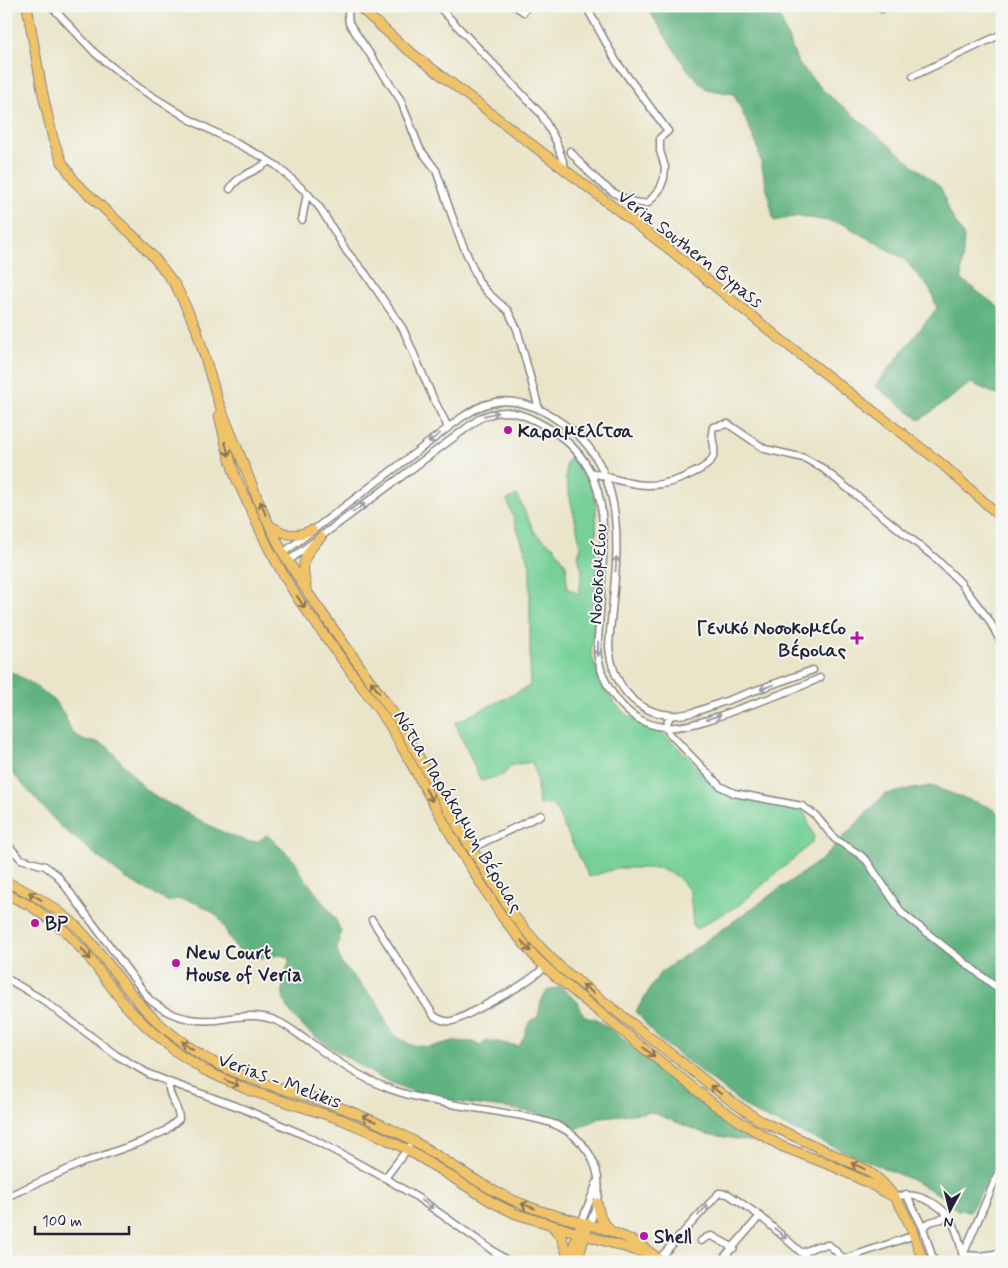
<svg xmlns="http://www.w3.org/2000/svg" width="1008" height="1268" viewBox="0 0 1008 1268" font-family="Mynerve,sans-serif">
<style>
.green{fill:#76d097;stroke:#4c7969}
.forest{fill:#60b280;stroke:#416a5e}
.lines{fill:none;stroke-linecap:round;stroke-linejoin:round}
.minor-casing{stroke:#868482;stroke-width:9}
.major-casing{stroke:#868482;stroke-width:11}
.minor{stroke:#fff;stroke-width:6}
.major{stroke:#f1c369;stroke-width:9}
.oneway{stroke:#9c9ca7}
.oneway2{stroke:#8a7252}
.poi-dot{fill:#b5179e;stroke:#f6f6f2;stroke-width:2}
.labels{text-anchor:middle;stroke-width:4;stroke-linejoin:round;paint-order:stroke}
.street-label{font-size:19px;fill:#22223b;stroke:#f6f6f2}
.poi-label{font-size:19px;font-weight:bold;fill:#22223b;stroke:#f6f6f2;text-anchor:start}
</style>
<rect width="100%" height="100%" fill="#f6f6f2"/>
<filter id="ink" filterUnits="userSpaceOnUse"><feTurbulence type="fractalNoise" baseFrequency=".02" numOctaves="2"/><feDisplacementMap in="SourceGraphic" scale="10" xChannelSelector="R" yChannelSelector="G"/><feConvolveMatrix kernelMatrix="1 2 1 2 8 2 1 2 1" color-interpolation-filters="sRGB"/></filter>
<filter id="wash" filterUnits="userSpaceOnUse"><feTurbulence type="fractalNoise" baseFrequency=".0096" numOctaves="4" result="noise"/><feDisplacementMap in="SourceGraphic" scale="20" xChannelSelector="R" yChannelSelector="G"/><feGaussianBlur stdDeviation="1.12" result="paint"/><feColorMatrix in="noise" values="0 0 0 0 0 0 0 0 0 0 0 0 0 0 0 0 0 1.4 0 .05"/><feComposite in="paint" operator="in"/></filter>
<g filter="url(#wash)">
<rect width="100%" height="100%" fill="#eae5c9"/>
<!-- green -->
<path class="green" d="M570,456L579,460L590,484L596,505L597,594L591,652L596,669L604,690L621,710L638,722L662,733L680,749L717,786L738,798L800,809L805,814L814,837L812,843L739,905L696,929L693,925L690,891L678,877L658,868H618L589,877L553,804L539,805L536,775L532,762L512,765L503,775L481,781L455,723L530,686V565L507,500L517,495L535,533L555,548L566,565L567,588L579,594L582,571L578,555L581,547L566,480V463Z"/>
<!-- forest -->
<path class="forest" d="M646,6H772L780,18L798,63L824,91L941,188L950,213L964,237L961,279L1002,310V397L971,383L920,420L875,386L937,308L931,291L904,259L843,224L799,216L774,221L757,145L734,94L706,89L686,68Z
M6,669L31,683L54,700L64,714L72,732L84,741H95L108,747L146,790L162,800L224,833L249,842L259,841L267,835L296,862L300,872L335,918L341,932L337,949L341,963L379,1005L387,1024L394,1035L411,1045L430,1047L453,1041L473,1042L481,1045L488,1040L518,1046C528,1037 523,1022 538,1017L541,1001L547,991L561,987L578,1002L584,1016L591,1019L595,1018L612,1030L726,1120L761,1143L706,1134L651,1112L602,1117L576,1129C535,1105 486,1109 440,1099C421,1095 403,1088 386,1080C375,1076 366,1069 356,1063C334,1049 298,1030 286,1005C278,987 286,974 290,958L281,955L260,958L243,956C239,950 233,944 229,937C225,931 223,922 218,917C209,908 181,893 169,902L125,878L61,827L6,766Z
M931,786L989,807L1002,816V1143L990,1176L970,1211L957,1210L945,1198L912,1180L754,1113L656,1037L636,1011L660,973L822,859L885,794Z"/>
</g>
<g filter="url(#ink)">
<g class="lines">
<defs>
<path id="minor" d="M51,6L96,54L139,88L189,119L261,156L277,166L307,193L320,208L347,252L365,273L403,329L433,398L448,427
M350,6L348,14L349,23L400,99L420,149L436,170L459,236L479,282L487,292L508,311L517,329L539,409
M438,6L541,114L556,141L566,170
M515,6L524,12
M874,6L882,9L888,6
M913,76L1002,34
M570,151C587,172 619,206 648,203L660,189L664,178L665,167L660,151V138L668,131L616,61L586,6
M230,189C238,174 257,172 269,161
M302,220L307,193
M590,472C632,484 655,494 695,472C702,469 710,464 713,457C718,446 709,441 713,427L728,424L765,449L804,458L822,468L934,557L960,582L989,620L1002,644
M283,553L461,418C470,412 480,405 491,403C510,398 534,405 550,415C560,422 572,429 581,438C634,494 613,578 609,646C612,682 633,713 672,715C679,716 687,714 695,712L813,670
M288,561L480,418C505,407 521,412 545,426C605,460 606,513 602,576C601,601 599,627 597,652C603,691 631,730 675,727C697,725 720,716 741,708C768,699 794,690 820,678
M671,715L665,727L671,735L720,786L734,793L802,806L815,815L835,839L859,854L867,861L902,913L992,984L1002,989
M6,843L21,859L45,866L57,875L149,999C168,1016 191,1022 216,1020C237,1017 259,1012 279,1022C290,1027 301,1037 311,1043C335,1061 361,1078 390,1089C423,1101 459,1105 493,1111C514,1115 537,1117 556,1125C584,1137 602,1165 598,1195C597,1205 593,1214 590,1224
M472,848L541,815
M372,920L434,1016C440,1020 445,1022 452,1021C461,1019 471,1012 480,1008C505,994 524,986 545,967
M6,978L43,1000L116,1055L149,1074L169,1082L244,1109L311,1138L385,1178L418,1198L509,1262
M1002,1164L963,1255L980,1256L1002,1253
M385,1178L409,1147
M906,1194L923,1228L934,1262
M6,1197L82,1163L141,1142L165,1131L179,1119C179,1105 167,1097 169,1082
M894,1198C912,1190 938,1202 949,1217C958,1229 961,1248 964,1262
M582,1221L597,1182
M923,1228L930,1222L949,1217
M701,1241L707,1237L712,1236L734,1248
M802,1253L817,1246L829,1245L844,1259
M725,1256L734,1262
M844,1259L915,1235
M588,1260L589,1262
M658,1260L719,1193L728,1194L760,1216L812,1262
M720,1262L760,1216"/>
<path id="major" d="M27,6L42,90L53,139L62,162L76,183L138,240L157,261L176,286L196,328L218,401L263,512L283,553L308,593L398,720L461,832L514,916L541,948L561,968L731,1101L759,1120L867,1170C899,1191 912,1227 923,1262
M358,6L404,47L674,253L780,339L942,464L1002,518
M219,415L226,445L235,476L268,547L283,574L298,599L389,724L459,849L503,918L534,956L555,976L636,1042L715,1105L742,1123L781,1146L835,1167L868,1183L892,1196
M271,526C286,536 296,537 312,530
M306,585C300,563 305,553 321,537
M6,882C30,892 52,905 72,922C96,944 113,972 134,997C154,1022 180,1042 208,1059C244,1080 285,1089 324,1102C344,1108 363,1116 382,1125C431,1146 471,1183 520,1203C556,1219 595,1222 631,1240C642,1245 652,1254 663,1262
M6,894L31,906L65,931L87,955L125,1005L147,1027L174,1050L204,1070L248,1090L340,1119L378,1135L408,1150L492,1202L516,1214L644,1253
M597,1203L601,1219L611,1231
M551,1225L561,1236L568,1257
M568,1262L580,1227
M577,1262L587,1229"/>
</defs>
<!-- minor casing -->
<use href="#minor" class="minor-casing"/>
<!-- major casing -->
<use href="#major" class="major-casing"/>
<!-- minor -->
<use href="#minor" class="minor"/>
<!-- major -->
<use href="#major" class="major"/>
</g>
<!-- one-way arrows -->
<defs><path id="oneway-shaft" d="M-6 0H5M1.5-3L5.5 0L1.5 3" fill="none" stroke-width="1.6" stroke-linecap="round" stroke-linejoin="round" transform="scale(1.25)"/></defs>
<g class="oneway">
<use href="#oneway-shaft" transform="translate(491 414) rotate(-15)"/>
<use href="#oneway-shaft" transform="translate(434 438) rotate(143)"/>
<use href="#oneway-shaft" transform="translate(359 508) rotate(-37)"/>
<use href="#oneway-shaft" transform="translate(616 564) rotate(-86)"/>
<use href="#oneway-shaft" transform="translate(598 649) rotate(91)"/>
<use href="#oneway-shaft" transform="translate(767 687) rotate(161)"/>
<use href="#oneway-shaft" transform="translate(714 717) rotate(-17)"/>
<use href="#oneway-shaft" transform="translate(427 1204) rotate(35)"/>
<use href="#oneway-shaft" transform="translate(703 1210) rotate(-48)"/>
<use href="#oneway-shaft" transform="translate(781 1234) rotate(42)"/>
</g>
<g class="oneway2">
<use href="#oneway-shaft" transform="translate(227 449) rotate(74)"/>
<use href="#oneway-shaft" transform="translate(263 508) rotate(-112)"/>
<use href="#oneway-shaft" transform="translate(301 602) rotate(56)"/>
<use href="#oneway-shaft" transform="translate(375 687) rotate(-125)"/>
<use href="#oneway-shaft" transform="translate(429 795) rotate(61)"/>
<use href="#oneway-shaft" transform="translate(35 896) rotate(-149)"/>
<use href="#oneway-shaft" transform="translate(526 946) rotate(50)"/>
<use href="#oneway-shaft" transform="translate(86 954) rotate(50)"/>
<use href="#oneway-shaft" transform="translate(588 989) rotate(-142)"/>
<use href="#oneway-shaft" transform="translate(187 1045) rotate(-146)"/>
<use href="#oneway-shaft" transform="translate(649 1052) rotate(39)"/>
<use href="#oneway-shaft" transform="translate(232 1083) rotate(24)"/>
<use href="#oneway-shaft" transform="translate(716 1090) rotate(-142)"/>
<use href="#oneway-shaft" transform="translate(369 1119) rotate(-157)"/>
<use href="#oneway-shaft" transform="translate(858 1166) rotate(-156)"/>
<use href="#oneway-shaft" transform="translate(528 1206) rotate(-160)"/>
</g>
</g>
<!-- markers -->
<g class="poi-dot">
<circle cx="508" cy="430" r="5"/>
<path d="M854.5 630.5h5v5h5v5h-5v5h-5v-5h-5v-5h5z"/>
<circle cx="35" cy="923" r="5"/>
<circle cx="176" cy="963" r="5"/>
<circle cx="644" cy="1236" r="5"/>
</g>
<g class="labels">
<!-- street labels -->
<g class="street-label">
<text transform="translate(691 248) rotate(38)" y="7">Veria Southern Bypass</text>
<text transform="translate(597 574) rotate(-87)" y="7">Νοσοκομείου</text>
<text transform="translate(459 811) rotate(59)" y="7">Νότια Παράκαμψη Βέροιας</text>
<text transform="translate(280 1080) rotate(20)" y="7">Verias - Melikis</text>
</g>
<!-- poi labels -->
<g class="poi-label">
<text x="518" y="437">Καραμελίτσα</text>
<text x="846" y="634" text-anchor="end">Γενικό Νοσοκομείο<tspan x="846" dy="22">Βέροιας</tspan></text>
<text x="45" y="930">BP</text>
<text x="186" y="959">New Court<tspan x="186" dy="22">House of Veria</tspan></text>
<text x="654" y="1243">Shell</text>
</g>
</g>
<!-- margin -->
<rect width="1008" height="1268" fill="none" stroke="#f6f6f2" stroke-width="25"/>
<!-- north arrow -->
<g transform="translate(950 1210) rotate(187)" stroke="#f6f6f2" stroke-width="4" paint-order="stroke">
<path d="M0-4L9 19L0 12L-9 19Z" fill="#22223b"/>
<text y="-8" font-size="14" font-weight="bold" text-anchor="middle" fill="#22223b">N</text>
</g>
<!-- scale -->
<path d="M35 1226v8h94v-8" fill="none" stroke="#22223b" stroke-width="2.5"/>
<text x="42" y="1226" font-size="15" fill="#22223b" stroke="#f6f6f2" stroke-width="4" paint-order="stroke">100 m</text>
</svg>
